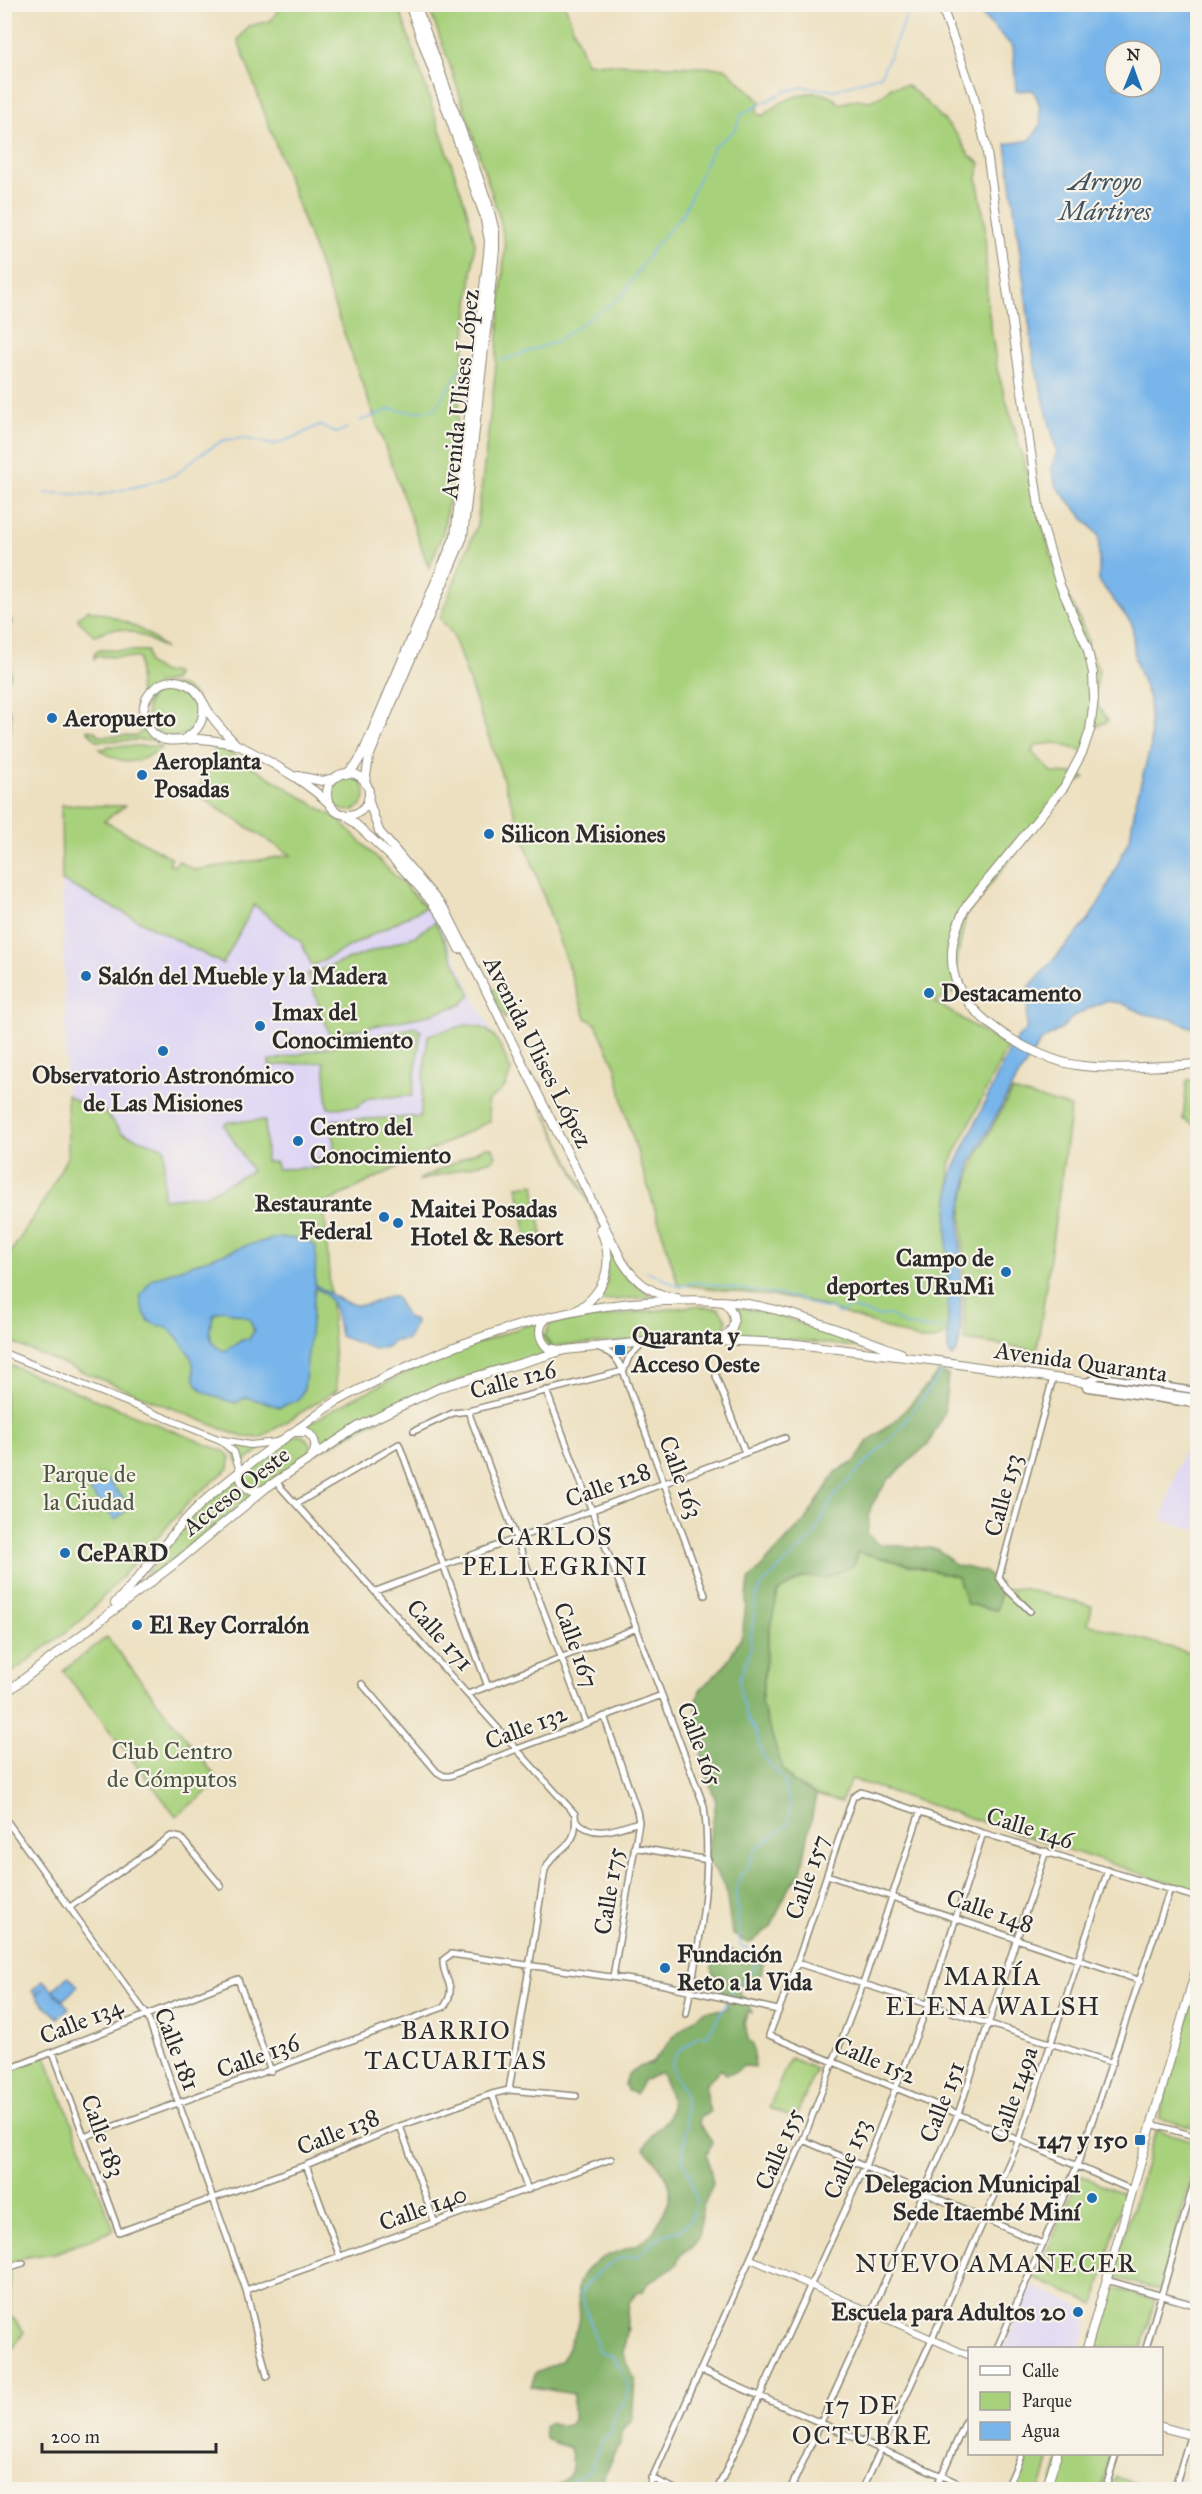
<svg xmlns="http://www.w3.org/2000/svg" width="1202" height="2494" viewBox="0 0 1202 2494" font-family="'IM FELL Great Primer',serif">
<style>
.built{fill:#ded5f5}
.green{fill:#a8d17c;stroke:#6a7e54;stroke-width:1.5}
.forest{fill:#86b36c;stroke:#586f4c;stroke-width:1.5}
.water{fill:#77b5ea;stroke:#51708a;stroke-width:1.5;fill-rule:evenodd}
.lines{fill:none;stroke-linecap:round;stroke-linejoin:round}
.stream{stroke:#77b5ea;stroke-width:1.5}
.taxiway{stroke:#8c8676;stroke-width:15}
.minor-casing{stroke:#8c8676;stroke-width:8}
.tertiary-casing{stroke:#8c8676;stroke-width:8}
.secondary-casing{stroke:#8c8676;stroke-width:10}
.primary-casing{stroke:#8c8676;stroke-width:10}
.trunk-casing{stroke:#8c8676;stroke-width:10}
.minor{stroke:#fff;stroke-width:5}
.tertiary{stroke:#fff;stroke-width:6}
.secondary{stroke:#fff;stroke-width:8}
.primary{stroke:#fff;stroke-width:8}
.trunk{stroke:#fff;stroke-width:8}
.poi-dot{fill:#1f6fb2;stroke:#f7f3e8;stroke-width:2}
.labels{text-anchor:middle;stroke-width:4.5;stroke-linejoin:round;paint-order:stroke}
.street-label{font-size:24px;fill:#2b2b2b;stroke:#f7f3e8}
.poi-label{font-size:24px;font-weight:bold;fill:#2b2b2b;stroke:#f7f3e8;text-anchor:start}
.park-label{font-size:24px;fill:#4a543f;stroke:#f7f3e8}
.water-label{font-size:26px;font-style:italic;fill:#425464;stroke:#f7f3e8}
.neighbourhood-label{font-size:26px;letter-spacing:1.5px;fill:#2b2b2b;stroke:#f7f3e8}
</style>
<rect width="100%" height="100%" fill="#f7f3e8"/>
<filter id="ink" filterUnits="userSpaceOnUse"><feTurbulence type="fractalNoise" baseFrequency=".0167" numOctaves="2"/><feDisplacementMap in="SourceGraphic" scale="12" xChannelSelector="R" yChannelSelector="G"/><feConvolveMatrix kernelMatrix="1 2 1 2 8 2 1 2 1" color-interpolation-filters="sRGB"/></filter>
<filter id="wash" filterUnits="userSpaceOnUse"><feTurbulence type="fractalNoise" baseFrequency=".008" numOctaves="4" result="noise"/><feDisplacementMap in="SourceGraphic" scale="24" xChannelSelector="R" yChannelSelector="G"/><feGaussianBlur stdDeviation="1.35" result="paint"/><feColorMatrix in="noise" values="0 0 0 0 0 0 0 0 0 0 0 0 0 0 0 0 0 1.4 0 .05"/><feComposite in="paint" operator="in"/></filter>
<g filter="url(#wash)">
<rect width="100%" height="100%" fill="#ede0c0"/>
<!-- built -->
<path class="built" d="M62,881L222,964L254,905L301,929L313,956L427,908L443,933L511,1071L505,1087L487,1102L490,1121L324,1204L47,1196L68,1155Z
M1182,1453L1197,1458V1530L1162,1520Z
M1031,2285L1091,2311L1080,2348H1004Z"/>
<!-- green -->
<path class="green" d="M287,5H398L467,210L475,243L451,485L443,532L429,568L238,40L249,26L270,21L281,7Z
M428,5H565L586,63L725,68L760,101L756,113L763,116C783,98 819,81 840,104L857,99L870,101L883,95L891,87L907,85C925,100 941,116 957,135C968,149 962,152 980,163L977,178L985,224L987,300L997,369L1060,585L1074,606L1088,639L1087,647L1099,670L1094,699L1108,721L1090,730L1083,751L1055,743L1037,745L1032,752L1053,773L1078,774L1085,778L1068,787L966,915L957,959L956,991L935,1002L1007,1047L950,1164L948,1333L935,1340H921L808,1301L678,1284L625,1112L616,1068L596,1024L586,1018L453,635L440,618L477,525L495,375L505,246L500,219L450,65Z
M88,610C112,614 149,630 165,649C144,636 118,619 95,636L78,620L79,616Z
M99,650L147,651L148,663L163,673L172,672L176,674L174,680L157,684L142,710L140,709L139,658L96,656L94,659V654Z
M147 711a26 26 0 1 1 52 0a26 26 0 1 1-52 0Z
M143,723L156,740L97,741L87,730L95,731L99,736H136L143,730Z
M109,746H163C140,766 123,766 99,749H104Z
M216,747L227,751L339,820L426,907L312,966L301,942L254,905L223,964L62,881L61,805L125,806L104,821L172,858L169,863L174,866L178,861L195,870L291,855L197,795Z
M331 794a17 17 0 1 1 34 0a17 17 0 1 1-34 0Z
M435,922L471,995L461,1005L424,1016L330,1035L307,974L415,936Z
M501,989C512,998 511,1007 505,1019L491,990Z
M466,1025C497,1025 500,1047 511,1071L505,1087L487,1102L490,1121L324,1204L337,1390L260,1438L242,1437L5,1340L4,1263L47,1196L68,1155L67,1095L84,1105L101,1107L122,1133L165,1148L163,1199L206,1195L252,1171L224,1125L228,1122L265,1120L266,1162H276L277,1169L317,1168V1159L334,1158L333,1120L420,1117L428,1035Z
M502,1026L627,1277L652,1297L597,1301L607,1282L606,1238Z
M415,1027L421,1031L412,1096L369,1098L357,1107L328,1108L324,1062L269,1066V1061Z
M1187,1080H1197V1127L1183,1119Z
M1012,1091L1071,1107L1037,1350L965,1340L962,1204L975,1159Z
M486,1147L493,1148L496,1156L492,1160L419,1181L420,1179Z
M534,1184L537,1205L521,1207L518,1186Z
M538,1210L543,1241L527,1243L522,1213Z
M693,1306L718,1308L727,1320C724,1330 720,1333 710,1336L552,1346L545,1337L549,1326L553,1323Z
M733,1306L773,1314L879,1350L789,1339L728,1337C736,1325 740,1320 733,1306Z
M545,1319L538,1327L554,1352L441,1386L314,1454C321,1439 317,1431 301,1429C378,1380 459,1349 545,1319Z
M5,1363L226,1452L230,1459L229,1468L190,1501L84,1618L5,1678Z
M298,1435C310,1437 312,1443 310,1455L266,1486L254,1488L248,1483L245,1477L247,1471L293,1436Z
M226,1443L265,1446L240,1465Z
M239,1476C239,1486 243,1495 255,1494L132,1592L200,1508Z
M857,1552L958,1577L967,1604L997,1610L1001,1590L1022,1588L1092,1606L1088,1624L1197,1655V1892L851,1779L841,1802L816,1795L793,1782L783,1769L761,1703L769,1632L778,1592L803,1577L827,1578L854,1565Z
M107,1637L220,1782L176,1816L63,1671Z
M1197,1986V2129L1159,2118Z
M45,2054L114,2230L55,2253L27,2257L9,2264L11,2315L24,2332L5,2360V2069Z
M790,2058L816,2069L795,2119L769,2108Z
M1156,2130L1198,2142L1197,2161L1159,2290L1112,2276Z
M1080,2175L1124,2194L1095,2304L1035,2279Z
M1112,2287L1155,2300L1141,2348H1094Z
M1029,2454H1051L1041,2489H1013Z
M1061,2454H1111L1101,2489L1051,2490Z
M1115,2477L1154,2489H1112Z"/>
<!-- forest -->
<path class="forest" d="M939,1372L948,1375L944,1413L929,1443L887,1481L871,1506L867,1534L878,1544L938,1549L955,1565L985,1572L1000,1585L1001,1590L997,1610L967,1604L958,1577L857,1552L854,1565L827,1578L803,1577L778,1592L769,1632L761,1703L783,1769L793,1782L816,1795L801,1873L789,1887L771,1927L750,1943L745,1942L732,1934L725,1885L706,1859L716,1802L701,1757L706,1736L696,1724L697,1701L700,1690L725,1665L742,1636L749,1580L806,1519L836,1472L856,1461L867,1442L897,1419Z
M732,1949L742,1954L756,1953L764,1959L761,1975L738,1986L740,1995L750,2002L752,2013L748,2011L744,2023L749,2042L753,2044L755,2067L744,2066L735,2072L726,2074L721,2069L706,2083V2097L710,2112L700,2117L699,2124L712,2141L707,2155L713,2184L702,2209L700,2233L693,2246L681,2254L676,2265L649,2283L643,2291L636,2293L629,2304L626,2330L628,2327L623,2352L635,2381L632,2420L623,2428L621,2442L597,2489H553C572,2475 576,2472 570,2448L545,2439L544,2426L549,2422L562,2426L569,2425L573,2420V2394L531,2387L536,2372L562,2361C567,2348 575,2335 579,2322C583,2306 571,2290 584,2273C600,2251 628,2253 647,2238C656,2231 657,2224 662,2215C682,2186 662,2171 644,2148C648,2144 650,2137 654,2132C658,2128 665,2123 668,2118C677,2101 665,2087 661,2072L643,2081L636,2094L627,2090L625,2085L628,2074L639,2067L652,2063L676,2034L704,2011L727,2009L725,1993L717,1988L712,1967L716,1959L731,1954Z"/>
<!-- water -->
<path class="water" d="M972,5H1197V1030L1172,1019L1145,1014L1121,1003L1105,1001L1075,1015L1061,1029L1041,1041L1014,1083L971,1162L960,1217L961,1332L957,1351L952,1357L948,1350L947,1220L952,1173L1010,1049L1019,1036L1026,1031L1029,987L1088,921L1104,894L1130,837L1136,801L1151,745L1149,699L1135,660L1132,624L1099,581V536L1056,486L1051,468L1057,452L1034,361L1006,144L1030,140L1041,125L1039,103L1033,90L1016,91L1013,47ZM1115,51H1151V87H1115Z
M280,1237L306,1240L316,1247L315,1285C334,1295 349,1311 373,1303C381,1300 385,1295 395,1296L408,1319L414,1320L415,1323L408,1339L395,1341L387,1347L374,1349L340,1336C337,1317 335,1296 315,1288L304,1389L298,1400L280,1407L246,1397L236,1403C225,1400 211,1397 202,1390C191,1381 196,1372 192,1360C190,1353 181,1343 177,1337C161,1315 147,1339 140,1296L152,1279L248,1245ZM223,1310L249,1318L254,1331L249,1339L242,1340L225,1351C207,1346 208,1328 214,1314Z
M103,1475L131,1507L115,1520L87,1488Z
M68,1976L78,1986L63,2000L53,1990Z
M43,1980L69,2008L58,2018L36,1996L45,1987L36,1995L32,1991Z"/>
<g class="lines">
<!-- stream -->
<path class="stream" d="M501,361L555,342L622,296L654,247L683,214L713,147L735,130L742,114L786,91L803,87L835,90L881,75L912,4
M360,421L391,409L413,412L436,409C442,394 453,384 460,369
M45,493L100,495L143,485L175,475L199,455L224,440L244,438L273,445L300,435L319,425L336,433L347,428
M647,1271L680,1287L695,1282L702,1283L782,1295L799,1299L825,1309L831,1308L839,1314L849,1307L877,1316L890,1315L901,1323L912,1327L941,1329L948,1324
M729,1997L733,1990L756,1967L754,1952L740,1946L736,1893L739,1878L747,1868L755,1850L788,1824L790,1808L784,1780L762,1755L756,1731L748,1720L740,1692L739,1680L749,1653L756,1597L762,1585L813,1537L828,1506L841,1488L900,1429L945,1367
M573,2490L574,2480L592,2468L600,2443L611,2435L614,2415L626,2399L628,2385L613,2356L599,2353L581,2292C592,2278 603,2266 619,2259C625,2256 632,2258 637,2256C646,2251 653,2240 662,2235C668,2233 675,2233 680,2230C705,2211 695,2182 682,2159C686,2146 687,2107 684,2093C680,2080 667,2073 674,2058C678,2049 689,2047 697,2036H707L727,2002"/>
<!-- taxiway -->
<path class="taxiway" d="M4,622H5
M4,671V675
M4,713V727"/>
</g>
</g>
<g filter="url(#ink)">
<g class="lines">
<defs>
<path id="minor" d="M599,1349C613,1353 617,1358 623,1371L705,1595
M624,1370L629,1357L642,1344
M716,1376L745,1453
M546,1390L704,1806C713,1875 699,1946 686,2014
M1198,1391L1100,1376L1083,1383L1086,1388L1198,1405
M468,1411L586,1723
M414,1431L453,1413L468,1411L623,1371
M276,1482L575,1814C579,1851 557,1843 545,1870L509,2090
M296,1504L399,1444L488,1687
M376,1591L785,1438
M1030,1611L1007,1589L999,1577L1053,1378
M362,1684L437,1772L444,1776H450L517,1749L662,1695
M468,1694L637,1628
M604,1716L637,1811L639,1822L613,1977
M4,1817L147,2015L246,2290L267,2376
M577,1821C594,1840 618,1828 639,1822
M634,1847L708,1860
M827,1875L1141,1981
M70,1907L171,1836L181,1838L221,1886
M797,1963L1113,2063
M53,2052L119,2232L306,2165L400,2126L492,2094L509,2090L576,2096
M4,2071L238,1979L271,2071
M492,2094L528,2190
M1151,2124L1198,2137
M400,2126L435,2223
M84,2137L444,2007C459,1984 442,1981 443,1960L451,1954L660,1984L778,2010
M803,2140L1043,2244
M306,2165L340,2257
M1132,2190L958,2114L769,2035L797,1963L853,1797L861,1792L983,1833L1198,1898
M4,2269L23,2263
M1106,2280L1198,2306
M246,2290L611,2159
M997,2348L1077,2166L1170,1889
M1146,2348L1198,2169
M700,2370L974,2490
M651,2478L677,2490
M647,2490L803,2140L863,1984L920,1812
M717,2490L865,2166L928,2005L983,1833
M790,2490L871,2313L958,2114L1046,1851
M862,2490L932,2339L1019,2140L1108,1870
M935,2490L970,2412
M1006,2490L1022,2454
M1105,2490L1116,2454
M1174,2490L1198,2410"/>
<path id="tertiary" d="M4,1353L218,1439L250,1445L277,1442
M221,1441L234,1452L240,1471
M751,2259L970,2356"/>
<path id="secondary" d="M941,4L973,93L986,146L1041,521L1060,585L1087,647L1093,673L1094,699L1090,730L1083,751L1064,787L967,905C932,969 961,1010 1018,1043C1038,1054 1060,1064 1083,1066C1120,1070 1160,1066 1198,1064
M186,738C199,730 205,719 203,703
M237,745C228,736 219,727 212,717C204,706 200,691 188,685C159,669 130,705 150,730C162,746 181,739 197,739C209,739 222,742 234,744C242,746 251,752 259,756C286,771 308,784 331,805
M298,776L322,781L337,777
M1087,2348L1198,1963
M1162,2427L1198,2437
M1046,2490L1057,2454"/>
<path id="primary" d="M327 794a21 21 0 1 1 42 0a21 21 0 1 1-42 0Z
M346,774L355,766L362,755L455,536L488,254L489,241L484,215L409,4
M365,783L369,757L463,537L495,250V232L488,204L416,4
M368,799L379,831L446,911L622,1261C635,1282 652,1295 677,1298
M344,814C378,843 412,875 439,912C447,923 453,937 459,949
M576,1311C606,1292 616,1262 600,1229"/>
<path id="trunk" d="M721,1301C785,1305 842,1332 901,1353
M547,1318C537,1326 538,1339 548,1348L559,1350
M294,1432H307C315,1438 318,1447 312,1456
M240,1471C240,1485 249,1493 263,1490
M115,1603C147,1572 169,1533 202,1503C232,1476 265,1452 299,1428C311,1420 323,1410 336,1402C435,1348 555,1303 668,1301C686,1300 705,1299 723,1302C739,1313 737,1334 718,1339
M4,1694L177,1562L266,1488L359,1426L441,1387L565,1350L645,1342L713,1340L788,1343L938,1361L1198,1399"/>
</defs>
<!-- minor casing -->
<use href="#minor" class="minor-casing"/>
<!-- tertiary casing -->
<use href="#tertiary" class="tertiary-casing"/>
<!-- secondary casing -->
<use href="#secondary" class="secondary-casing"/>
<!-- primary casing -->
<use href="#primary" class="primary-casing"/>
<!-- trunk casing -->
<use href="#trunk" class="trunk-casing"/>
<!-- minor -->
<use href="#minor" class="minor"/>
<!-- tertiary -->
<use href="#tertiary" class="tertiary"/>
<!-- secondary -->
<use href="#secondary" class="secondary"/>
<!-- primary -->
<use href="#primary" class="primary"/>
<!-- trunk -->
<use href="#trunk" class="trunk"/>
</g>
</g>
<!-- markers -->
<g class="poi-dot">
<circle cx="52" cy="718" r="6"/>
<circle cx="142" cy="775" r="6"/>
<circle cx="489" cy="834" r="6"/>
<circle cx="86" cy="976" r="6"/>
<circle cx="929" cy="993" r="6"/>
<circle cx="260" cy="1026" r="6"/>
<circle cx="163" cy="1051" r="6"/>
<circle cx="298" cy="1141" r="6"/>
<circle cx="384" cy="1217" r="6"/>
<circle cx="398" cy="1223" r="6"/>
<circle cx="1006" cy="1272" r="6"/>
<rect x="614" y="1344" width="12" height="12" rx="3"/>
<circle cx="65" cy="1553" r="6"/>
<circle cx="137" cy="1625" r="6"/>
<circle cx="665" cy="1968" r="6"/>
<rect x="1134" y="2134" width="12" height="12" rx="3"/>
<circle cx="1092" cy="2198" r="6"/>
<circle cx="1078" cy="2312" r="6"/>
</g>
<g class="labels">
<!-- street labels -->
<g class="street-label">
<text transform="translate(460 394) rotate(-84)" y="8">Avenida Ulises López</text>
<text transform="translate(538 1052) rotate(63)" y="8">Avenida Ulises López</text>
<text transform="translate(1081 1362) rotate(8)" y="8">Avenida Quaranta</text>
<text transform="translate(513 1380) rotate(-15)" y="8">Calle 126</text>
<text transform="translate(681 1477) rotate(70)" y="8">Calle 163</text>
<text transform="translate(608 1485) rotate(-20)" y="8">Calle 128</text>
<text transform="translate(236 1491) rotate(-38)" y="8">Acceso Oeste</text>
<text transform="translate(1003 1495) rotate(-75)" y="8">Calle 153</text>
<text transform="translate(440 1635) rotate(48)" y="8">Calle 171</text>
<text transform="translate(576 1645) rotate(70)" y="8">Calle 167</text>
<text transform="translate(526 1727) rotate(-21)" y="8">Calle 132</text>
<text transform="translate(700 1744) rotate(69)" y="8">Calle 165</text>
<text transform="translate(1030 1828) rotate(17)" y="8">Calle 146</text>
<text transform="translate(807 1877) rotate(-71)" y="8">Calle 157</text>
<text transform="translate(609 1891) rotate(-81)" y="8">Calle 175</text>
<text transform="translate(990 1911) rotate(19)" y="8">Calle 148</text>
<text transform="translate(81 2021) rotate(-22)" y="8">Calle 134</text>
<text transform="translate(177 2049) rotate(69)" y="8">Calle 181</text>
<text transform="translate(258 2056) rotate(-20)" y="8">Calle 136</text>
<text transform="translate(875 2060) rotate(23)" y="8">Calle 152</text>
<text transform="translate(1014 2095) rotate(-71)" y="8">Calle 149a</text>
<text transform="translate(942 2102) rotate(-69)" y="8">Calle 151</text>
<text transform="translate(338 2132) rotate(-22)" y="8">Calle 138</text>
<text transform="translate(103 2136) rotate(70)" y="8">Calle 183</text>
<text transform="translate(779 2149) rotate(-67)" y="8">Calle 155</text>
<text transform="translate(847 2159) rotate(-67)" y="8">Calle 153</text>
<text transform="translate(423 2208) rotate(-20)" y="8">Calle 140</text>
</g>
<!-- poi labels -->
<g class="poi-label">
<text x="64" y="726">Aeropuerto</text>
<text x="154" y="769">Aeroplanta<tspan x="154" dy="28">Posadas</tspan></text>
<text x="501" y="842">Silicon Misiones</text>
<text x="98" y="984">Salón del Mueble y la Madera</text>
<text x="941" y="1001">Destacamento</text>
<text x="272" y="1020">Imax del<tspan x="272" dy="28">Conocimiento</tspan></text>
<text x="163" y="1083" text-anchor="middle">Observatorio Astronómico<tspan x="163" dy="28">de Las Misiones</tspan></text>
<text x="310" y="1135">Centro del<tspan x="310" dy="28">Conocimiento</tspan></text>
<text x="372" y="1211" text-anchor="end">Restaurante<tspan x="372" dy="28">Federal</tspan></text>
<text x="410" y="1217">Maitei Posadas<tspan x="410" dy="28">Hotel &amp; Resort</tspan></text>
<text x="994" y="1266" text-anchor="end">Campo de<tspan x="994" dy="28">deportes URuMi</tspan></text>
<text x="632" y="1344">Quaranta y<tspan x="632" dy="28">Acceso Oeste</tspan></text>
<text x="77" y="1561">CePARD</text>
<text x="149" y="1633">El Rey Corralón</text>
<text x="677" y="1962">Fundación<tspan x="677" dy="28">Reto a la Vida</tspan></text>
<text x="1128" y="2148" text-anchor="end">147 y 150</text>
<text x="1080" y="2192" text-anchor="end">Delegacion Municipal<tspan x="1080" dy="28">Sede Itaembé Miní</tspan></text>
<text x="1066" y="2320" text-anchor="end">Escuela para Adultos 20</text>
</g>
<!-- park labels -->
<g class="park-label">
<text x="89" y="1482">Parque de<tspan x="89" dy="28">la Ciudad</tspan></text>
<text x="172" y="1759">Club Centro<tspan x="172" dy="28">de Cómputos</tspan></text>
</g>
<!-- water labels -->
<g class="water-label">
<text x="1105" y="190">Arroyo<tspan x="1105" dy="30">Mártires</tspan></text>
</g>
<!-- neighbourhood labels -->
<g class="neighbourhood-label">
<text x="555" y="1545">CARLOS<tspan x="555" dy="30">PELLEGRINI</tspan></text>
<text x="993" y="1985">MARÍA<tspan x="993" dy="30">ELENA WALSH</tspan></text>
<text x="456" y="2039">BARRIO<tspan x="456" dy="30">TACUARITAS</tspan></text>
<text x="996" y="2272">NUEVO AMANECER</text>
<text x="862" y="2414">17 DE<tspan x="862" dy="30">OCTUBRE</tspan></text>
</g>
</g>
<!-- margin -->
<rect width="1202" height="2494" fill="none" stroke="#f7f3e8" stroke-width="24"/>
<!-- legend -->
<rect x="968" y="2347" width="195" height="108" fill="#f7f3e8" stroke="#a5a39c" stroke-width="1.5"/>
<rect x="980" y="2366" width="30" height="9" fill="#ffffff" stroke="#a5a39c" stroke-width="1.5"/>
<text x="1022" y="2377" font-size="18" fill="#2b2b2b">Calle</text>
<rect x="980" y="2392" width="30" height="18" fill="#a8d17c" stroke="#a5a39c" stroke-width="1.5"/>
<text x="1022" y="2407" font-size="18" fill="#2b2b2b">Parque</text>
<rect x="980" y="2422" width="30" height="18" fill="#77b5ea" stroke="#a5a39c" stroke-width="1.5"/>
<text x="1022" y="2437" font-size="18" fill="#2b2b2b">Agua</text>
<!-- north arrow -->
<g transform="translate(1133 69) rotate(1)"><circle r="28" fill="#f7f3e8" stroke="#a5a39c" stroke-width="1.5"/>
<path d="M0-4.5L10 22L0 15L-10 22Z" fill="#1f6fb2"/>
<text y="-9" font-size="16" font-weight="bold" text-anchor="middle" fill="#2b2b2b">N</text>
</g>
<!-- scale -->
<path d="M42 2443v9h174v-9" fill="none" stroke="#2b2b2b" stroke-width="3"/>
<text x="51" y="2443" font-size="18" fill="#2b2b2b" stroke="#f7f3e8" stroke-width="4.5" paint-order="stroke">200 m</text>
</svg>
